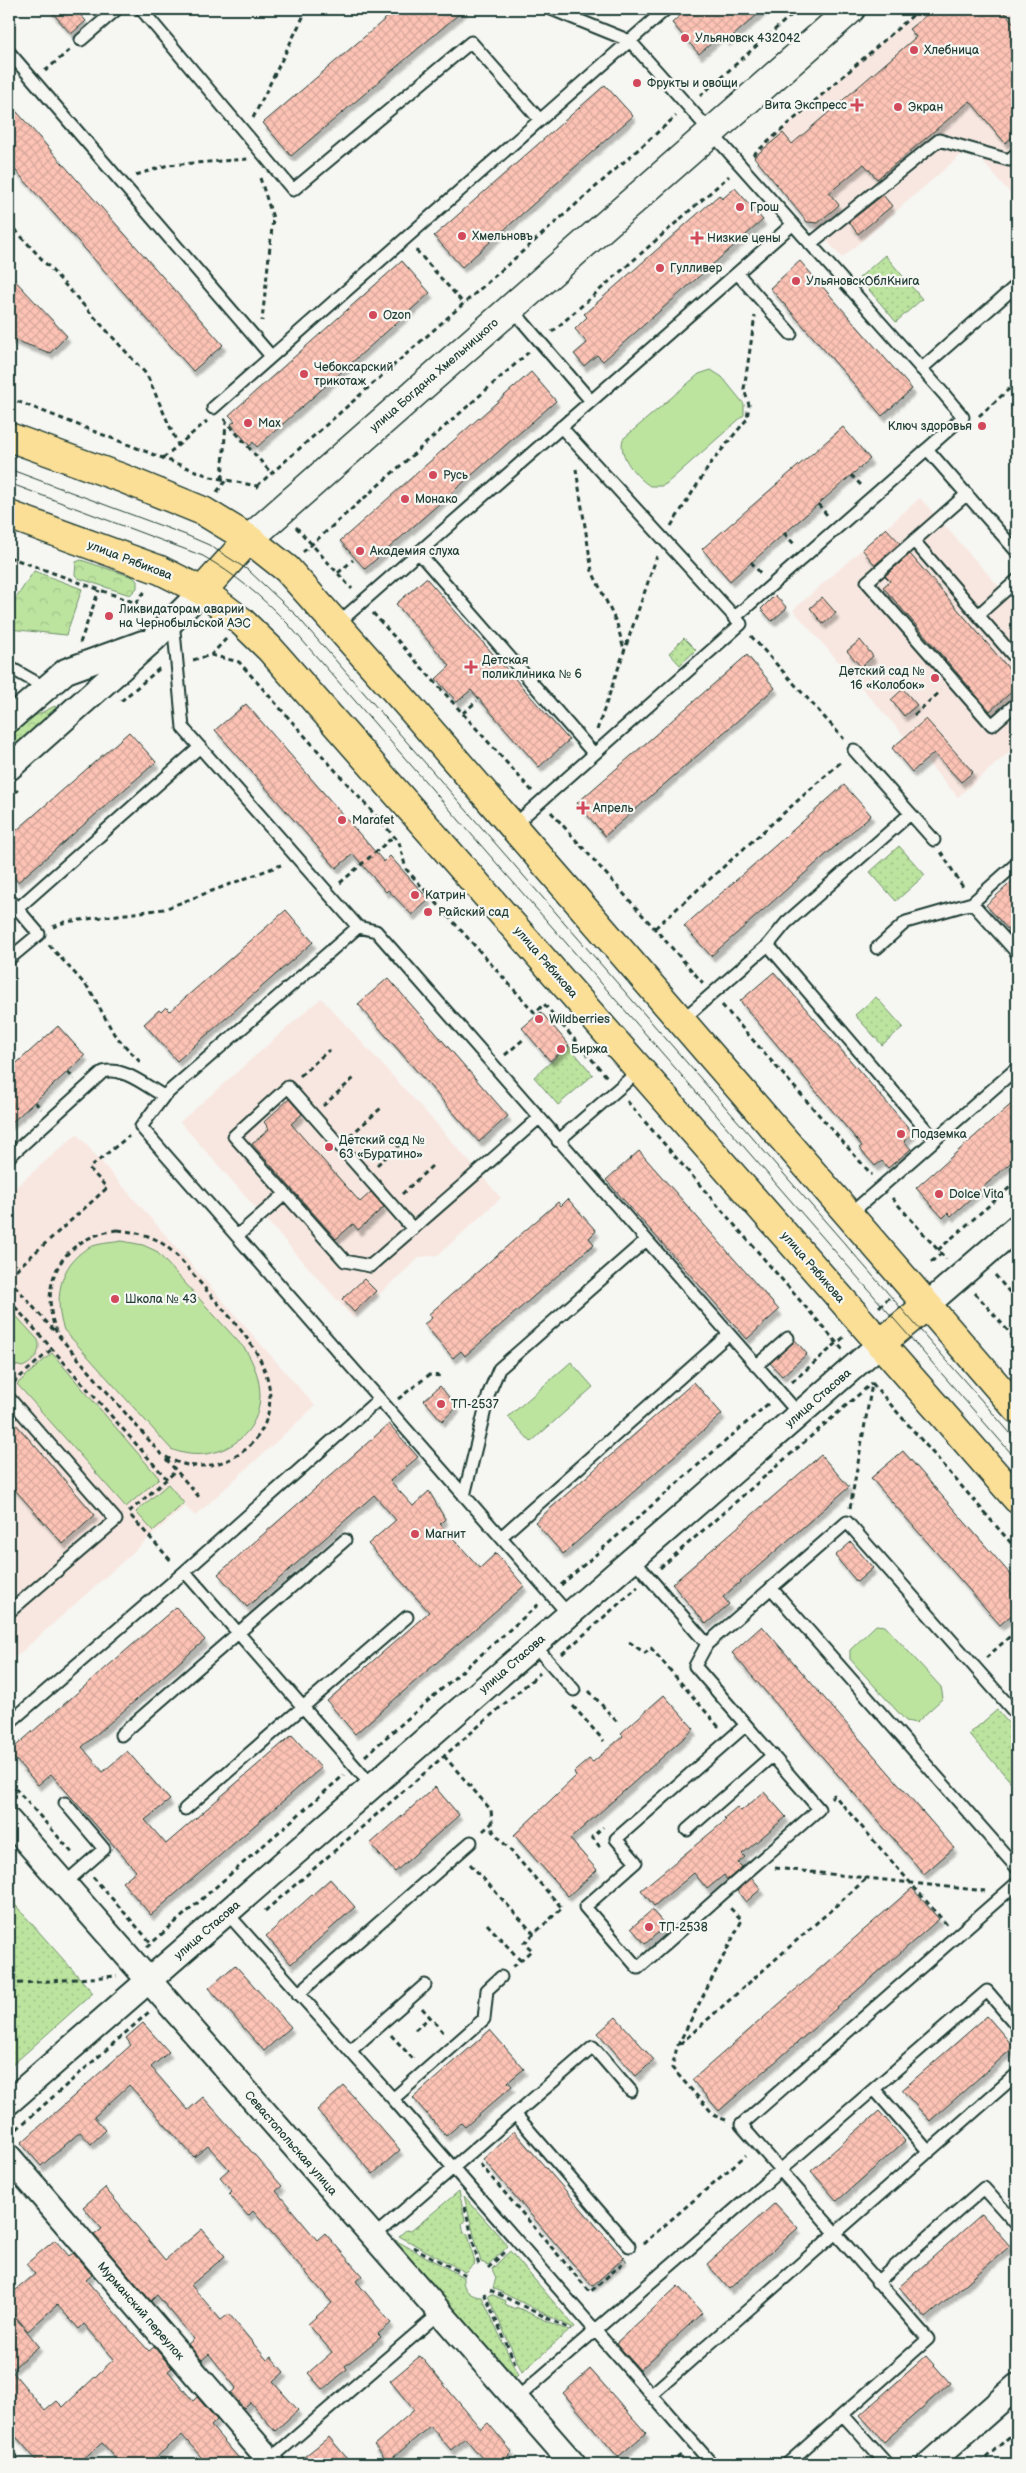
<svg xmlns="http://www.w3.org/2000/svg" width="1026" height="2473" viewBox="0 0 1026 2473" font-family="'Balsamiq Sans',sans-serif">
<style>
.built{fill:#f8e7e0}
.green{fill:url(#green-dots);stroke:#6e906a}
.forest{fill:url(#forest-crowns);stroke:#6e906a}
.pitch{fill:#bce49f;stroke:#6e906a}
.building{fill:url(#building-cross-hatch);stroke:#1f3d34;filter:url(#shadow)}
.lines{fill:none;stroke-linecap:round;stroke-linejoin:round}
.lane-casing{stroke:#1f3d34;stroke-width:15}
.street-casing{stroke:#1f3d34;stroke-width:28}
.secondary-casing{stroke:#1f3d34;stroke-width:31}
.primary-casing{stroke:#1f3d34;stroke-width:31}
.path{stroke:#1f3d34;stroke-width:3;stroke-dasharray:5 4;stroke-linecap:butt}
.lane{stroke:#f6f6f2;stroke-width:11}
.street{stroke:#f6f6f2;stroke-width:24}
.secondary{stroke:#f6f6f2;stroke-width:28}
.primary{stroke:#fbdf96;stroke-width:28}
.tram{stroke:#1f3d34;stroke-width:1}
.poi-dot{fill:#d1495b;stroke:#f6f6f2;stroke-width:2}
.labels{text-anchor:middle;stroke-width:4.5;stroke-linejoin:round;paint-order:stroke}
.poi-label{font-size:12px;fill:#1f3d34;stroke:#f6f6f2;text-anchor:start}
.street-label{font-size:12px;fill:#1f3d34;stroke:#f6f6f2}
</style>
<defs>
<pattern id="green-dots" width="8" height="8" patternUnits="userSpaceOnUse" patternTransform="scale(1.25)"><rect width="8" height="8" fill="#bce49f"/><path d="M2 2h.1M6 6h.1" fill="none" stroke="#a1c48a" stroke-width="1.8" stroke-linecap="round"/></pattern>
<pattern id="forest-crowns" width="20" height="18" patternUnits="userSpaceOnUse" patternTransform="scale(1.25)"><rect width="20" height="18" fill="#bce49f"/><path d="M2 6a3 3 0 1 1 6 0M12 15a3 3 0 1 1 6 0" fill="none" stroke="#a1c48a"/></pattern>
<pattern id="building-cross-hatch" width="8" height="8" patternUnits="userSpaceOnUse" patternTransform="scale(1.25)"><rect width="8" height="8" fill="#fdc3b5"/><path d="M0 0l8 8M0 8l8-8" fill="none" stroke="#d8a89c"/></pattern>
<filter id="shadow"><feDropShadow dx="3" dy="5.5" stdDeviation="1" flood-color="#0004"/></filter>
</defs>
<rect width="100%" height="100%" fill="#f6f6f2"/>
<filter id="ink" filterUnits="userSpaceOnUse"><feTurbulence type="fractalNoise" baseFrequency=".02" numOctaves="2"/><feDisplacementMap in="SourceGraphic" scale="10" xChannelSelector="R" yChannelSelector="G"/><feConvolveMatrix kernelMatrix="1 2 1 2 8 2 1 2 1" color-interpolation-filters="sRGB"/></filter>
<g filter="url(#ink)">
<!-- built -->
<path class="built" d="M920,9H1017V201L970,147L842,258L753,155Z
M920,498L1017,607V745L958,797L793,610Z
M321,998L433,1120L501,1198L438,1255L420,1257L353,1318L180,1122Z
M77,1134L315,1406L195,1516L185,1506L9,1663V1193Z"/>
<!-- green -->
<path class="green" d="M885,255L922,299L896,322L859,278Z
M684,638L696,650L680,665L669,653Z
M899,846L925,875L896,901L870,872Z
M876,997L903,1027L882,1045L855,1015Z
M569,1046L593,1075L558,1105L534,1077Z
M997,1710L1017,1733V1789L969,1734Z
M9,1898L93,1993L9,2068Z
M459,2191L465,2220L462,2224L464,2233L468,2234L475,2263L465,2272L399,2236L406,2230L411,2231Z
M464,2196L508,2246L488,2265L481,2262Z
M395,2240L463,2277C462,2289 470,2297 482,2297L518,2375L510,2383L388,2246Z
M510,2251L575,2327L573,2328L493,2288L496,2278L492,2269Z
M491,2294L506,2301L505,2304L515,2309L516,2307L569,2331L522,2372L488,2296Z"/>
<!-- forest -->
<path class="forest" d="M81,560L133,577L137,581V588L130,595L78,578L75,575L76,562Z
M34,571L82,589L66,635L9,629V597L16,598Z
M55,706L60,712L9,757V731L16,725Z"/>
<!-- pitch -->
<path class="pitch" d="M711,370L722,377L744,404V415L666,484L661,486H650C636,477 618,456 623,439L699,374Z
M122,1241L143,1245L156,1251L245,1349C254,1363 260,1379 260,1396C259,1442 210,1466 171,1449L64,1330C54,1302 58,1265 88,1248C98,1243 111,1243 122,1241Z
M9,1308L38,1340C42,1352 33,1363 22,1367L9,1363Z
M52,1353L159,1478L126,1507L17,1384Z
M571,1362L593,1387L531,1442L508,1417Z
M168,1484L184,1503L153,1531L136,1512Z
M876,1625L885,1626L941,1687L943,1698L916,1723L906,1721L850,1659V1650Z"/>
<!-- building -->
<path class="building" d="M49,9H75L86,21L71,34Z
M397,9H465L291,156L263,123Z
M687,9H764L727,41L721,35L699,54L672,23Z
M934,9H1002L1017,27V133L1005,143L970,101L877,179L864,164L829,193L839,205L818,223L807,222L754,157L783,133L792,144L916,37L909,29Z
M605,85L633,116L462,267L434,236Z
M9,103L223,345L193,371L9,163Z
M735,188L763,220L603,361L597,355L584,366L574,354L587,343L575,329L587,317L584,314L719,195L722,199Z
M883,195L892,206L858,234L849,222Z
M402,261L430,293L257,447L253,442L250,446L231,424L235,421L229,415Z
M800,261L912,389L882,416L770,288Z
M9,274L67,336L50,353L9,338Z
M531,372L556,401L365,569L340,541Z
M843,427L870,459L730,581L702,549Z
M886,528L900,543L875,565L862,549Z
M910,554L1017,678V687L990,711L883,587L890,581L885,576Z
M426,578L569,740L539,767L471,690L457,702L436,679L450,666L396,604Z
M775,595L787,608L772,621L761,609Z
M822,597L836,613L823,624L810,608Z
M860,640L873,656L861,667L847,651Z
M747,655L775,688L605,836L577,803Z
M903,689L917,705L904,716L891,700Z
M246,704L384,862L390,856L429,900L412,915L388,890L386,892L353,854L336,868L215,730Z
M926,719L973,772L961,782L934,753L912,772L892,748Z
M129,732L156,762L18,882L9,871V837Z
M844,785L871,815L711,956L684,926Z
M1017,877V940L986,905Z
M286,910L313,942L177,1061L144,1024L159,1010L161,1012L166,1007L170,1011Z
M774,972L913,1133L904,1141L911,1149L888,1168L882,1161L875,1166L859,1148L862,1146L740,1001Z
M388,978L508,1116L479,1142L358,1004Z
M541,1012L569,1045L550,1061L522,1028Z
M58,1026L85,1056L9,1125V1070Z
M289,1099L302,1114L291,1124L360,1202L371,1192L384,1207L358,1230L353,1224L336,1239L252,1144L269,1129L264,1122Z
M1017,1099V1157L951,1216L948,1213L943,1218L916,1188Z
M639,1151L779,1310L747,1339L606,1180Z
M568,1199L596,1231L589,1238L594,1244L465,1356L461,1351L453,1358L424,1324L432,1318L429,1314L558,1202L561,1206Z
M364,1279L376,1291L354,1312L342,1299Z
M795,1340L807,1354L782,1376L770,1363Z
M694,1382L722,1414L563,1554L535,1522Z
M440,1386L457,1407L442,1421L424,1400Z
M9,1416L95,1515L63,1544L9,1483Z
M389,1424L418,1457L390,1481L413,1506L429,1491L445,1519L440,1524L480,1568L496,1553L524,1586L355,1734L327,1701L429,1612L368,1544L396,1520L374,1495L247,1607L218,1574Z
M903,1451L1017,1582V1610L1000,1625L871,1478Z
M821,1455L849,1487L723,1597L729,1604L706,1624L672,1584Z
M851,1542L873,1568L857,1582L835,1556Z
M176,1607L205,1640L82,1747L103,1772L127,1751L170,1800L145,1820L166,1844L292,1735L321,1768L151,1915L122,1882L136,1871L51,1774L38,1785L9,1752Z
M762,1626L954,1848L924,1874L732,1653Z
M664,1695L694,1729L570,1839L597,1870L568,1896L514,1835L576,1776L574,1772L589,1759L593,1762L623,1736L621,1733Z
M435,1787L459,1815L395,1872L370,1844Z
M764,1792L786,1817L742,1854L745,1857L738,1863L742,1867L727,1880L724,1875L707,1889L694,1873L654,1906L641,1890L726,1820L724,1818L737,1807L741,1811Z
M752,1878L761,1889L746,1902L737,1891Z
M330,1879L355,1907L291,1964L266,1936Z
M912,1888L939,1919L719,2111L692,2080Z
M652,1910L666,1926L645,1944L631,1928Z
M235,1965L291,2027L264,2051L209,1988Z
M987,2016L1014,2047L930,2121L902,2090Z
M616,2017L654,2060L636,2076L598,2033Z
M143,2023L169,2052L151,2067L188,2110L203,2097L282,2186L276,2191L317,2240L325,2233L362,2276L356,2281L391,2323L378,2334L381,2337L345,2366L347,2369L323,2390L308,2373L332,2352L308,2324L332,2303L253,2211L248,2216L229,2194L232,2191L220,2177L229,2169L208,2146L194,2157L129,2085L94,2117L106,2130L91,2144L80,2132L41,2166L21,2143L131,2045L126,2038Z
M490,2030L524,2069L508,2082L512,2086L465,2127L461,2123L446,2136L413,2098Z
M344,2086L400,2150L373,2174L317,2110Z
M879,2111L905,2141L837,2201L811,2171Z
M514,2131L624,2258L592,2286L483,2159Z
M105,2188L165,2260L202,2229L225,2256L191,2285L221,2320L229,2314L267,2360L271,2357L284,2372L273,2382L298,2410L275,2431L250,2402L244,2408L231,2393L236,2388L209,2354L202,2360L188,2344L194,2339L157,2295L151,2301L94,2235L102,2229L83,2207Z
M775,2203L798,2228L729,2289L707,2264Z
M982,2214L1010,2246L926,2318L899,2287Z
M55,2240L69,2256L73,2253L92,2275L86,2280L138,2339L149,2351L154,2347L172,2368L168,2371L193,2401L197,2397L217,2420L211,2426L244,2464H207L182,2435L148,2464H121L102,2443L77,2464H40L9,2429V2310L39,2346L11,2370L45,2411L57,2401L63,2407L114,2359L84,2324L79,2329L57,2305L28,2331L9,2309V2296L35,2274L26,2264Z
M678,2286L702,2313L640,2370L616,2343Z
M420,2356L481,2429L488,2423L512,2452L507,2457L513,2464H487L465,2438L451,2450L430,2426L388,2462L374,2445L414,2410L390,2381Z
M926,2356L950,2383L884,2442L860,2415Z
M590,2369L646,2433L618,2457L563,2393Z
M329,2437L352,2464H295Z"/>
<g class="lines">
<defs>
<path id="lane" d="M141,9L293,190L471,42L540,120
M551,9L630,41L943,393L963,417L927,449L1017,552
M81,40L117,9
M9,52L271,356
M810,244L939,140L1009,160L1017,153
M737,273L791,334
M511,308L591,401
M921,369L1017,285
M213,408L666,9
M967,494L867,582L992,725L1017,703
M914,541L1017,660
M418,552L594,754
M978,615L1017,580
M734,618L927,449
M173,620L183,728L358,927L376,931L799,1414
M337,624L793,224
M9,667L46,688
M854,750L934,840
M513,826L741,624L561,427
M1017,863L972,903L1017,953
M9,899L39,934L9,959
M17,909L200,747
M358,927L164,1096L141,1127L569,1615
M768,945L935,1140
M877,948L906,922L972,903
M681,1021L768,945L786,923L910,814
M558,1141L640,1070
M9,1157L103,1072C123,1066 147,1087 164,1096
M849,1215L1017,1068
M413,1229L288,1087L234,1136L345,1261L370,1266C426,1217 483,1168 539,1118
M237,1236L285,1194
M756,1366L788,1338
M9,1398L116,1520L9,1612
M464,1496L489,1393L499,1369L646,1240
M501,1537L729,1334
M633,1559L707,1644L847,1522L1017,1715
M185,1572L372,1786
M771,1588L1017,1868
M707,1644L695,1666L746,1725L616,1839L636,1862L585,1907L638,1968L819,1809L746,1725
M534,1645L574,1690
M9,1723L182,1574L379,1399
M121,1735L345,1540
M185,1809L407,1617
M687,1830L773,1755
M64,1884L104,1849L65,1803
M227,1913L393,2099L484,2019L487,1990L501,1977
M298,1994L471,1842
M350,2051L425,1985
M874,2089L929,2152
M393,2099L712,2464
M515,2114L629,2246
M373,2237L593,2047L631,2091
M877,2282L984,2188L1017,2225
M651,2395L1017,2074
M516,2399L987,1991L1017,2026
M843,2415L887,2464
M268,2461L440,2313
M787,2464L928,2339L741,2125L1017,1883"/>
<path id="street" d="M9,720L66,671L143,643
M9,768L154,639L202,591
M927,1305L1017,1227
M9,1821L573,2464
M9,2102L880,1344
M9,2157L273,2464
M929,2464L1017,2386"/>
<path id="secondary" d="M249,539L851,9"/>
<path id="primary" d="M9,437L122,478L203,511L249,539L287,569L407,704L1017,1409
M9,515L160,570L202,591L240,620L270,649L1017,1499
M202,591L249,539
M880,1344L927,1305"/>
</defs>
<!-- lane casing -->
<use href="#lane" class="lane-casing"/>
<!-- street casing -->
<use href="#street" class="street-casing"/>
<!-- secondary casing -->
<use href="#secondary" class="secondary-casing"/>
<!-- primary casing -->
<use href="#primary" class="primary-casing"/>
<!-- path -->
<path class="path" d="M45,71L71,49
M700,96L798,9
M253,118L307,9
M753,155L920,9
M136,175L168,165L248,159
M260,178L273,218L262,321
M9,223L147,375L178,445
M416,250L464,304
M552,332L729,176
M9,398L211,477L257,486L261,490
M979,416L1017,382
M224,419L272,474
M163,458L207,421
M576,469L592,571L617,624L624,650
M851,475L861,485
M222,479L226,422
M257,486L676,116
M217,492L226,480
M818,504L827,515
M671,526L711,463L747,419L749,405L744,389L755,316
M296,527L352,589
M784,533L794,544
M303,552L529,352
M9,557L136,603L146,590
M751,562L762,575
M338,573L353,560
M373,613L532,791
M751,636L844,739
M80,643L99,590
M211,655L239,662L399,842L406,869L535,1013L544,1004L607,1077
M193,660L211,655L226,639
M121,701L159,669L163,668
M463,713L477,701
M914,715L941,691
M597,730L657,556
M9,798L18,790
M551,812L703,983
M941,852L964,889
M340,883L394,836
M53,927L65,922L164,909L281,865
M655,928L842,761
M49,945L90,990L114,1034L140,1062
M722,1005L872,1175
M505,1055L525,1038
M68,1072L74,1079
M300,1076L329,1050
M627,1101L843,1350
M35,1102L41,1109
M323,1106L354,1078
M350,1136L381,1108
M377,1165L408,1137
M402,1194L433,1165
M892,1198L946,1259
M118,1230C131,1232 143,1233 155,1239C176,1250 192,1274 208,1292C239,1328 285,1371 265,1423C258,1441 242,1455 225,1461C202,1470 180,1467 160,1453L57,1334C37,1282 62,1237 118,1230Z
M938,1250L1017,1181
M931,1262L941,1254
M995,1275L1017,1301
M9,1276L107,1188L89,1168L129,1136
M9,1279L55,1332
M975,1293L1017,1341
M9,1300L167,1479
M879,1307L889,1298
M792,1382L844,1337
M13,1383L52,1349
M872,1383L1017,1550
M398,1399L429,1375L442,1376
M166,1459L200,1498
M850,1508L872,1384
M129,1512L176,1471
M131,1516L172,1562
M660,1568L872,1383
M561,1585L769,1403
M629,1642L645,1653L651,1648L718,1726L715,1728
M562,1654L638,1587
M986,1658L1017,1630
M589,1691L619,1724
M573,1706L604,1741
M365,1756L539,1604
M444,1756L491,1810L493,1831L562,1908L524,1943L532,1950L513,1967
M9,1781L74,1855
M831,1798L834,1795L947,1925
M483,1831L492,1823
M600,1847L592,1837L603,1827
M470,1864L534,1934
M775,1868L985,1891
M93,1877L152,1944
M265,1911L540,1673
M487,1924L520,1960
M147,1947L344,1775
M9,1984L117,1976
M422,2008L444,2033
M415,2030L430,2017
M391,2035L414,2060
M680,2044L866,1879
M726,2120L715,2116L672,2068L677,2047L742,1920L730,1908
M10,2135L149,2012
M480,2164L590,2292L626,2260
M465,2207L479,2266
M643,2244L746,2155
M413,2247L467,2276
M488,2268L505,2252
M490,2290L572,2330
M484,2293L515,2363
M9,2448L23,2464
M670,2464L682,2454
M979,2464L1017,2430"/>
<!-- lane -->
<use href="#lane" class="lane"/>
<!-- street -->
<use href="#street" class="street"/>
<!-- secondary -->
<use href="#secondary" class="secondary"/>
<!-- primary -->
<use href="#primary" class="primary"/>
<!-- tram -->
<path class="tram" d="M9,469L186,535L209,545L248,570L296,615L1017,1441
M9,483L203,556C236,575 262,597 288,624L1017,1460"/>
</g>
</g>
<!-- markers -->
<g class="poi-dot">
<circle cx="685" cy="38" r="5"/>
<circle cx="914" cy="50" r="5"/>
<circle cx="637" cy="83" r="5"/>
<path d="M854.5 97.5h5v5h5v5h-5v5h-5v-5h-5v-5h5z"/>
<circle cx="898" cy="107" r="5"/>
<circle cx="740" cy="207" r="5"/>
<circle cx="462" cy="236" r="5"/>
<path d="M694.5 230.5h5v5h5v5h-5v5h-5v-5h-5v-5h5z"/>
<circle cx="660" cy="268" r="5"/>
<circle cx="796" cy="281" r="5"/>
<circle cx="373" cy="315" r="5"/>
<circle cx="304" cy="374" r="5"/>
<circle cx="248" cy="423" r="5"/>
<circle cx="982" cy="426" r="5"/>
<circle cx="433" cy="475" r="5"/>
<circle cx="405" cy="499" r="5"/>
<circle cx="360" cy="551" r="5"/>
<circle cx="109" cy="616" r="5"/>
<path d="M468.5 659.5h5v5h5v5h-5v5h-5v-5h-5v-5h5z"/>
<circle cx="935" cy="678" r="5"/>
<path d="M580.5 800.5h5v5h5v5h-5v5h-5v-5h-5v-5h5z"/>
<circle cx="342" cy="820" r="5"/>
<circle cx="415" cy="895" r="5"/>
<circle cx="428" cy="912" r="5"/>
<circle cx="539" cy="1019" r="5"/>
<circle cx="561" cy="1049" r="5"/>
<circle cx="901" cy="1134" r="5"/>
<circle cx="329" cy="1147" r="5"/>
<circle cx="939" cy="1194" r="5"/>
<circle cx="115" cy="1299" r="5"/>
<circle cx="441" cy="1404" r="5"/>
<circle cx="415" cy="1534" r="5"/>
<circle cx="649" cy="1927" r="5"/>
</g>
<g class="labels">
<!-- poi labels -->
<g class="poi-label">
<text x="695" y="42">Ульяновск 432042</text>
<text x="924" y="54">Хлебница</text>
<text x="647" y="87">Фрукты и овощи</text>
<text x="847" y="109" text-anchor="end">Вита Экспресс</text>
<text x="908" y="111">Экран</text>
<text x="750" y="211">Грош</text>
<text x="472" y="240">Хмельновъ</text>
<text x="707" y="242">Низкие цены</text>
<text x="670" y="272">Гулливер</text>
<text x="806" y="285">УльяновскОблКнига</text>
<text x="383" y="319">Ozon</text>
<text x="314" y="371">Чебоксарский<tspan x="314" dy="14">трикотаж</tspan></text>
<text x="258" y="427">Max</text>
<text x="972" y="430" text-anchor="end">Ключ здоровья</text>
<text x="443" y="479">Русь</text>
<text x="415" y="503">Монако</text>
<text x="370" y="555">Академия слуха</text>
<text x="119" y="613">Ликвидаторам аварии<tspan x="119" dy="14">на Чернобыльской АЭС</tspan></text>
<text x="482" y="664">Детская<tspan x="482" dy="14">поликлиника № 6</tspan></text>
<text x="925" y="675" text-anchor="end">Детский сад №<tspan x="925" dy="14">16 «Колобок»</tspan></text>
<text x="593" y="812">Апрель</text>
<text x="352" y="824">Marafet</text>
<text x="425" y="899">Катрин</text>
<text x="438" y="916">Райский сад</text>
<text x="549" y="1023">Wildberries</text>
<text x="571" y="1053">Биржа</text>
<text x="911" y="1138">Подземка</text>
<text x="339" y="1144">Детский сад №<tspan x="339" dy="14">63 «Буратино»</tspan></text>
<text x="949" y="1198">Dolce Vita</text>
<text x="125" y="1303">Школа № 43</text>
<text x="451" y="1408">ТП-2537</text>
<text x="425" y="1538">Магнит</text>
<text x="659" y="1931">ТП-2538</text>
</g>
<!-- street labels -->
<g class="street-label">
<text transform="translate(434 375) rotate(-41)" y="4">улица Богдана Хмельницкого</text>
<text transform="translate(130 560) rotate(21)" y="4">улица Рябикова</text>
<text transform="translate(546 962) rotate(49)" y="4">улица Рябикова</text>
<text transform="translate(813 1267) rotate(49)" y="4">улица Рябикова</text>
<text transform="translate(818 1398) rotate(-41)" y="4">улица Стасова</text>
<text transform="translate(512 1664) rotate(-41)" y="4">улица Стасова</text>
<text transform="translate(207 1930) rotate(-41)" y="4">улица Стасова</text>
<text transform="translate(291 2143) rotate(49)" y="4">Севастопольская улица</text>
<text transform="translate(141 2311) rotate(49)" y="4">Мурманский переулок</text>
</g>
</g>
<!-- margin -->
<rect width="1026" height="2473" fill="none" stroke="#f6f6f2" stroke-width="30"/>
<rect x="15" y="15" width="996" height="2443" fill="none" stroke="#1f3d34" stroke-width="2" filter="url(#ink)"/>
</svg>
